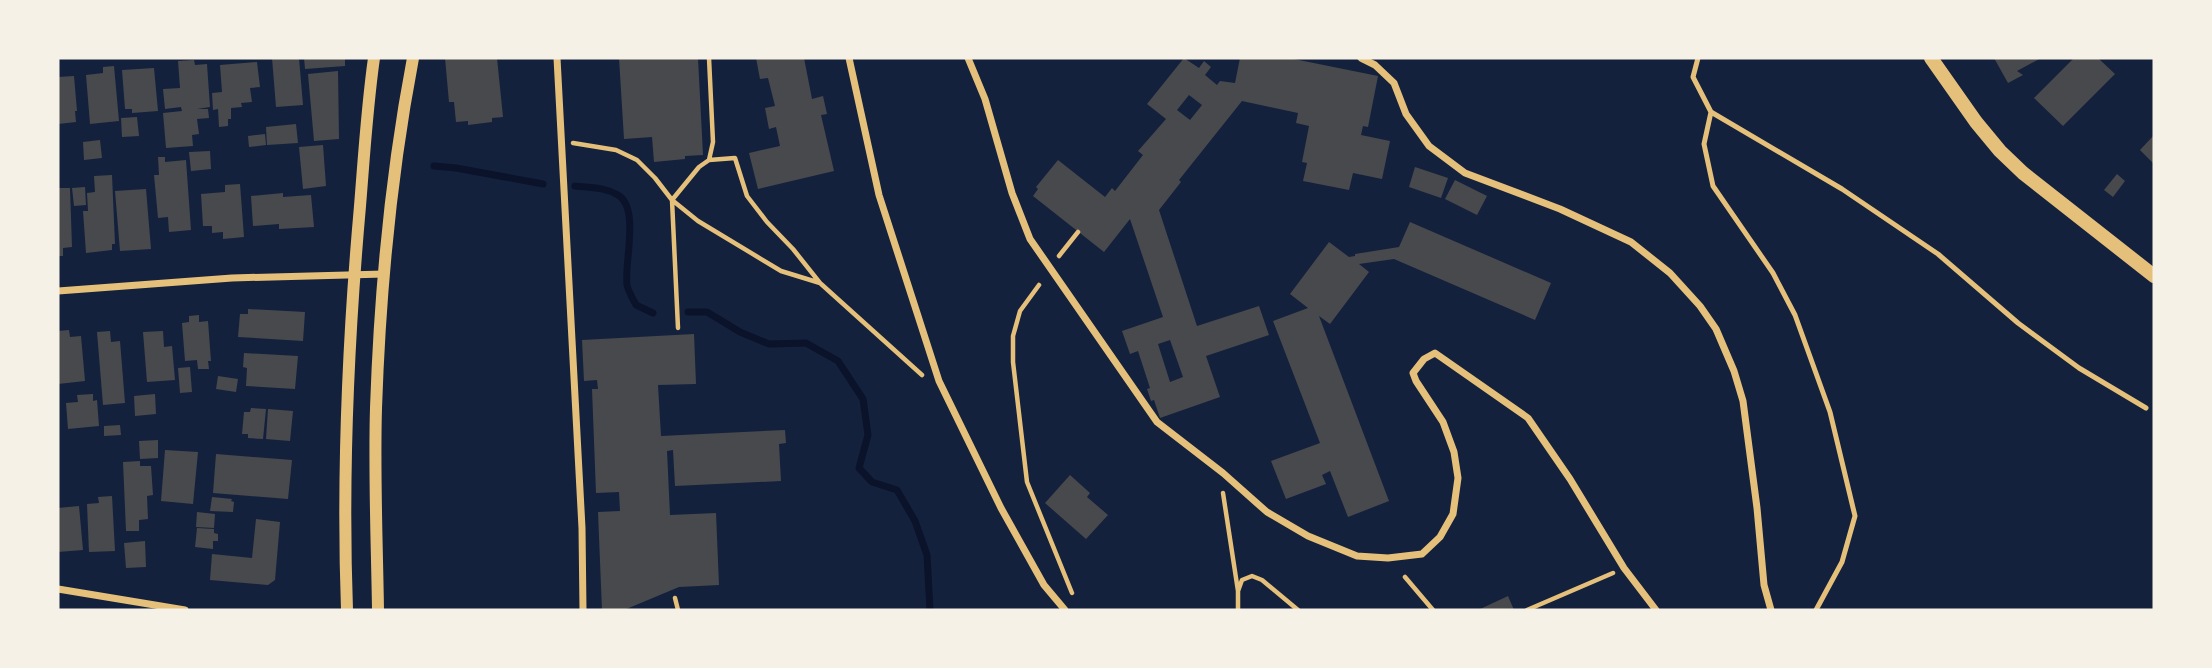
<svg xmlns="http://www.w3.org/2000/svg" width="2212" height="668" viewBox="0 0 2212 668" font-family="Merriweather,serif">
<style>
.lines{fill:none;stroke-linecap:round;stroke-linejoin:round}
.stream{stroke:#0b132b;stroke-width:7}
.building{fill:#48494c;fill-rule:evenodd}
.path{stroke:#e5c07b;stroke-width:4.5}
.service{stroke:#e5c07b;stroke-width:5}
.minor{stroke:#e5c07b;stroke-width:7}
.tertiary{stroke:#e5c07b;stroke-width:12}
.secondary{stroke:#e5c07b;stroke-width:14}
</style>
<rect width="100%" height="100%" fill="#14213d"/>
<g class="lines">
<!-- stream -->
<path class="stream" d="M434,166L456,168L543,184
M575,186C590,188 605,187 618,195C640,208 624,263 627,285C628,291 633,299 636,305L653,313
M688,312H707L740,332L769,344L806,343L838,361L863,399L868,435L859,468L872,482L897,490L915,521L927,555L930,610"/>
</g>
<!-- building -->
<path class="building" d="M272,58H299L303,105L276,107Z
M304,58H345V66L305,69Z
M445,58H497L503,117L492,118V122L468,125V121L456,122L454,102H449Z
M619,58H698L703,155L685,156V159L654,162L652,137L624,139Z
M756,58H804L812,99L823,96L827,114L821,115L834,171L758,189L749,153L780,146L776,127L769,129L765,108L775,106L768,78L760,79Z
M1184,58L1199,68L1204,61L1211,67L1205,75L1217,85L1220,81L1235,83L1240,58H1289L1378,76L1368,127L1363,126L1361,135L1390,141L1382,179L1353,173L1349,190L1303,181L1307,163L1302,162L1309,126L1296,123L1298,113L1242,101L1179,180L1181,182L1159,210L1197,326L1259,306L1269,335L1206,356L1220,397L1160,418L1154,400L1151,401L1147,389L1150,388L1138,351L1130,354L1122,331L1163,317L1130,219L1104,252L1033,196L1038,189L1036,187L1058,160L1105,197L1112,188L1115,191L1143,155L1138,151L1166,119L1147,104ZM1189,95L1202,105L1190,120L1177,110ZM1170,340L1183,377L1170,382L1158,344Z
M1994,58H2041L2017,71L2023,75L2008,83Z
M2074,58H2098L2115,74L2063,126L2034,98Z
M194,60L195,65L207,64L210,107L197,109H208L209,118L197,119L199,134L192,135L193,146L166,148L163,113L182,111L181,107L165,109L163,89L180,88L178,61Z
M257,62L260,87L250,88L252,102L241,103L242,107L231,108V119H228V126L219,127L218,109L213,110L212,93L222,92L220,65Z
M114,66L119,121L90,124L86,75L103,73V67Z
M154,68L158,111L132,113V109H125L122,70Z
M338,71L339,139L314,141L308,74Z
M74,76L77,111H75L76,122L58,124V77Z
M137,117L139,136L122,137L121,118Z
M296,124L298,143L267,145L266,127Z
M265,134L266,145L249,147L248,136Z
M2154,135V164L2140,150Z
M100,140L102,158L84,160L83,142Z
M323,145L326,186L303,189L299,147Z
M210,151L211,169L191,171L189,152Z
M158,157H165V162L186,160L191,230L169,232L168,217L158,218L154,175H159Z
M1415,167L1448,178L1441,198L1409,187Z
M2117,174L2125,181L2113,197L2104,190Z
M112,175L115,244H112V250L86,253L83,211H88L87,193L95,192L94,176Z
M1455,180L1487,196L1477,215L1445,199Z
M240,184L244,237L223,239V232L212,233V226H203L201,194L225,192V185Z
M85,187L86,205L74,206L72,188Z
M58,188H70L72,247L63,248V256H58Z
M146,189L151,249L120,251L115,191Z
M283,193V197L311,195L314,227L279,229V224L253,226L251,196Z
M1410,222L1551,283L1535,320L1394,259L1359,264L1369,272L1330,324L1319,316L1389,501L1348,517L1330,471L1322,475L1326,484L1286,499L1271,461L1320,443L1273,321L1308,308L1290,294L1329,242L1349,257L1355,256V254L1399,247Z
M248,309L305,312L303,341L238,337L240,314H248Z
M199,315V322L208,321L211,361H208L209,369H198L197,360L185,361L182,323L189,322V316Z
M69,330L70,337L81,336L85,381L58,384V331Z
M110,331L111,342L120,341L125,403L103,405L97,332Z
M163,331L164,347L172,346L175,380L147,382L143,332Z
M694,334L696,384L658,385L661,436L785,430L786,443L779,444L781,481L675,486L673,450L667,451L670,515L716,513L719,585L679,587L624,610H602L598,512L620,511L619,492L596,493L592,389H598L597,380L584,381L582,340Z
M244,353L298,356L295,389L246,386L247,368L243,367Z
M190,367L192,392L180,393L178,368Z
M218,376L238,379L236,392L216,389Z
M93,394V401L97,400L99,426L68,429L66,403L78,402L77,395Z
M155,394L156,414L135,416L134,396Z
M251,408L266,409L263,439L248,438V434H242L244,412H250Z
M268,409L293,411L290,441L266,439Z
M120,425L121,435L104,436V426Z
M158,440V458L140,459L139,441Z
M165,450L198,452L193,504L161,501Z
M216,454L292,460L288,499L213,493Z
M140,461V466H151L153,495L147,496L148,519L139,520V531H126L123,462Z
M1070,475L1090,493L1087,497L1108,515L1086,539L1045,503Z
M112,496L115,551L89,552L87,504L99,503L98,497Z
M212,497L232,499L231,501L234,502L233,512L210,511Z
M79,506L83,550L58,552V508Z
M197,512L215,514L214,528L196,527Z
M256,519L280,522L275,580L268,585L210,580L212,554L252,558Z
M197,528L214,529V533L218,534V541H213V549L195,547Z
M145,541L146,567L126,568L124,543Z
M1508,596L1514,610H1478Z"/>
<g class="lines">
<!-- path -->
<path class="path" d="M709,58L713,142L709,160L699,167L672,200L698,221L781,271L820,283
M573,143L616,150L637,160L655,178L672,200L678,328
M709,160L735,158L747,196L767,222L793,249L820,283L922,375
M1059,256L1078,232
M1039,285L1020,311L1013,336V362L1027,482L1072,593
M1223,493L1238,591V610
M1405,577L1433,610
M1238,591L1242,580L1252,576L1262,580L1298,610
M675,598L678,610
M1527,610L1613,573"/>
<!-- service -->
<path class="service" d="M1698,58L1693,77L1711,112L1842,189L1938,254L2018,323L2079,368L2146,408
M1711,112L1704,144L1713,186L1773,273L1795,315L1830,412L1855,516L1842,562L1816,610"/>
<!-- minor -->
<path class="minor" d="M557,58L582,528L583,610
M849,58L879,195L939,381L1001,508L1044,585L1065,610
M968,58L985,99L1012,193L1030,239L1157,422L1223,473L1267,512L1308,536L1357,556L1388,558L1422,554L1440,537L1453,514L1458,478L1454,452L1443,422L1416,381L1413,373L1424,359L1435,353L1528,418L1570,479L1624,568L1656,610
M1361,58L1375,65L1394,83L1406,114L1429,146L1465,173L1560,209L1631,242L1670,273L1700,306L1716,329L1734,371L1743,401L1757,508L1764,585L1771,610
M58,291L232,278L384,274
M58,589L185,610"/>
<!-- tertiary -->
<path class="tertiary" d="M347,610C342,475 348,341 360,206C364,157 367,107 374,58
M378,610C377,543 374,475 376,408C380,290 391,173 413,58"/>
<!-- secondary -->
<path class="secondary" d="M1931,58L1976,122L2000,151L2023,173L2154,276"/>
</g>
<!-- border -->
<rect width="2212" height="668" fill="none" stroke="#f6f1e7" stroke-width="119"/>
</svg>
